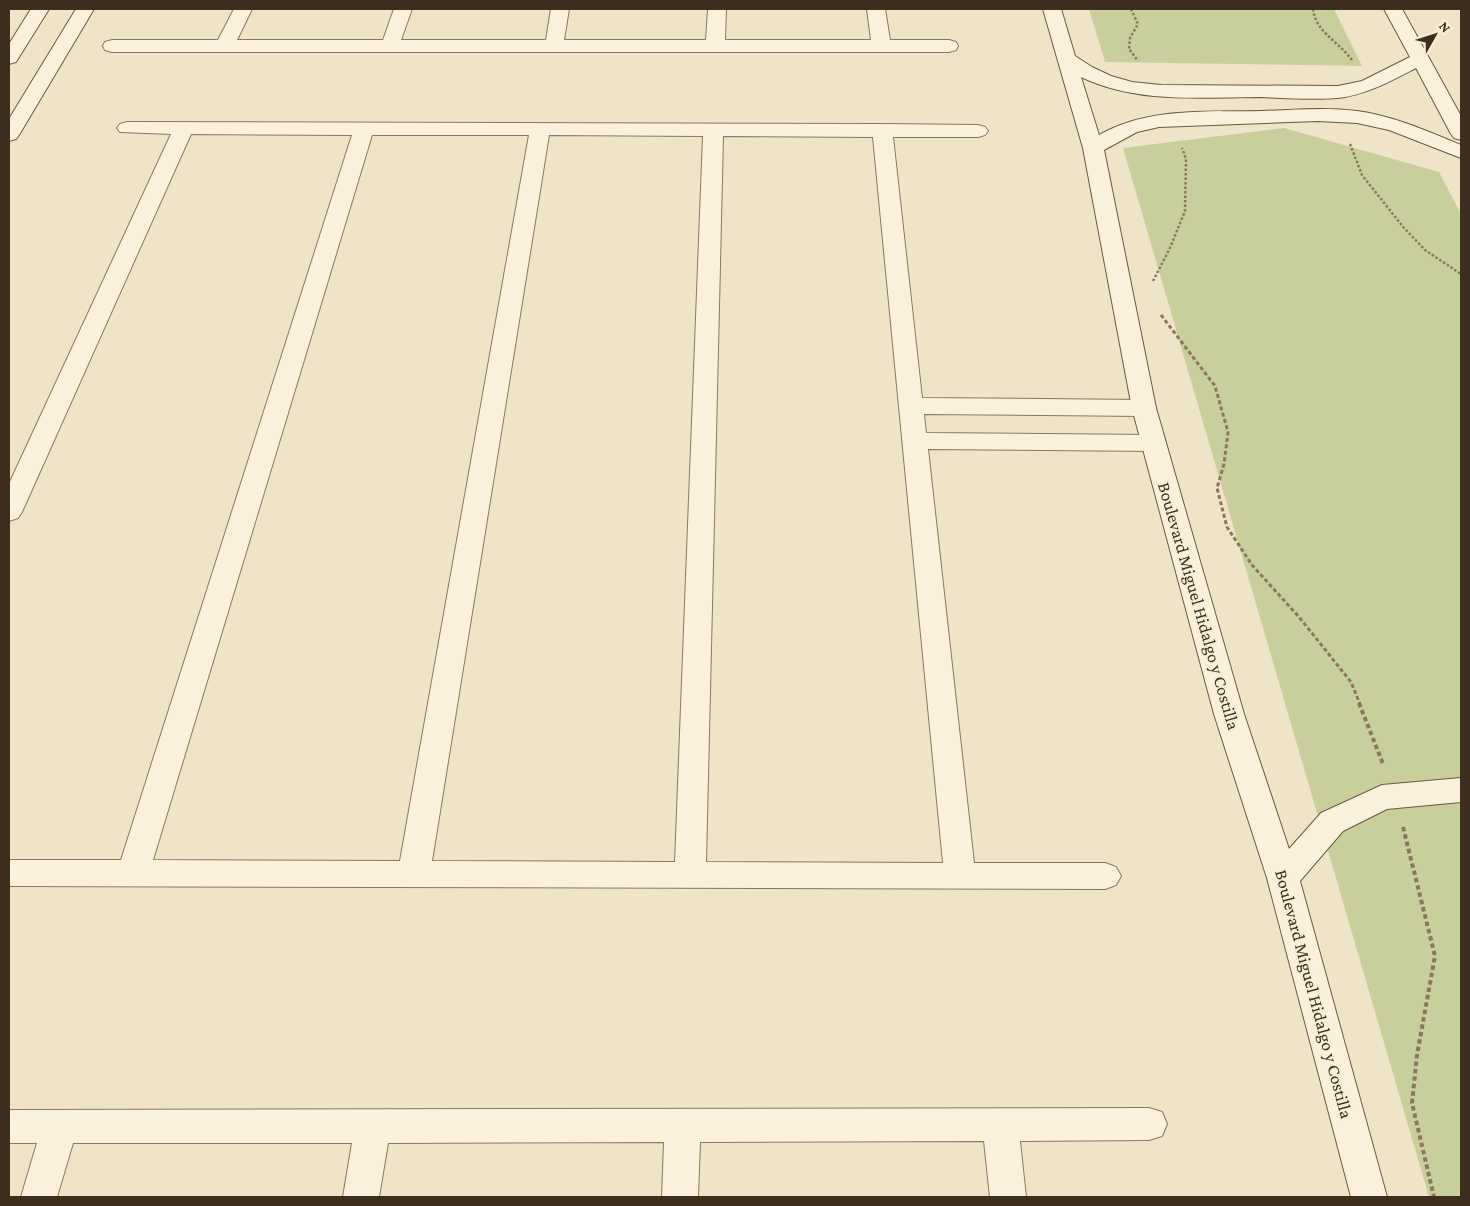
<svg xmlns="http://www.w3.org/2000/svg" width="1470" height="1206" viewBox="0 0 1470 1206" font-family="'Crimson Pro',serif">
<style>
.green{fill:#c9cf9b}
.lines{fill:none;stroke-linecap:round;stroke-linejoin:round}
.street-casing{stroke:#8d765c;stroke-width:2}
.secondary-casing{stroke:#6f573f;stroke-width:2}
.path-far2{stroke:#8d765c;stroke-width:2.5;stroke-dasharray:2.5 2;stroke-linecap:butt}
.path-far1{stroke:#8d765c;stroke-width:3;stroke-dasharray:4 2.5;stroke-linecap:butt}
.path{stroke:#8d765c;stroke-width:4;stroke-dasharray:4.5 3;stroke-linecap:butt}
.street{fill:#faf1dc;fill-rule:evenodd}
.secondary{fill:#faf1dc;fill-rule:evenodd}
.labels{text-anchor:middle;stroke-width:4;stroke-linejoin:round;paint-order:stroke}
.street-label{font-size:18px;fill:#3d2e20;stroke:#f7eed8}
</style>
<rect width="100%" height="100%" fill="#f0e4c8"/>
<!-- green -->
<path class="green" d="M1089,9H1334L1362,66L1105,62Z
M1284,128L1439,172L1461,214V1197H1429L1123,148Z"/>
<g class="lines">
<defs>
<path id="street" d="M234,9H252L237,40H383L394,9H412L401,40H546L551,9H569L564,40H706L708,9H726L725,40H871L867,9H885L890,40H949L956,42L958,46L956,50L949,52H112L105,50L103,46L105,42L112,40H218Z
M127,122L882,124L978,125L985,127L988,131L985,135L978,137H893L922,398L1144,400L1153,403L1156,408L1153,413L1144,416L924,414L926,433L1154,435L1163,437L1166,443L1163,449L1154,451L928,449L974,863H1105L1116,867L1121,876L1116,885L1105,889L9,886V860H121L352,135L191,134L22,512L18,518L9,521V484L171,134L120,132L117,128L120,124ZM372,135H529L400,861L153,860ZM549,135L703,136L675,862L432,861ZM723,136L873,137L943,863L706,862Z
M1149,1108L1162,1112L1167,1124L1162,1136L1149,1140L1020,1141L1026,1197H990L984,1141L700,1142L698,1197H662L664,1142L388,1143L379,1197H343L352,1143H73L57,1197H21L37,1143H9V1110Z"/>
<path id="secondary" d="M31,9H49L16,62L9,64V44Z
M76,9H94L19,135L16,139L9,141V119Z
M1043,9H1061L1075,56L1092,67L1111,76L1132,82L1161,85L1338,86L1362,81L1410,57L1384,9H1402L1461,116V140L1454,138L1451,134L1416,68C1391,81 1366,95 1338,98C1313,100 1286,98 1261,97C1200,97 1138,104 1081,77L1099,135C1148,107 1207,112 1262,111C1293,110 1326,107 1357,111C1394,116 1427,131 1461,145V158L1389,130L1357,123L1318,121L1159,127L1137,132L1104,150L1156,408L1244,714L1289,849L1321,813L1382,785L1461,778V802L1387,809L1343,831L1300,881L1387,1197H1351L1267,878L1214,714L1132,408L1083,148Z"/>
</defs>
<!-- street casing -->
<use href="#street" class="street-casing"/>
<!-- secondary casing -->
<use href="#secondary" class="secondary-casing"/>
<!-- path-far2 -->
<path class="path-far2" d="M1131,9L1138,24L1130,38L1129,49L1138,61
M1313,9C1316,34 1341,42 1353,62
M1350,144L1362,175L1404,228L1425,250L1461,274
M1153,281L1170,248L1185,211L1186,159L1182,148"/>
<!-- path-far1 -->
<path class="path-far1" d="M1161,315L1215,386L1228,432L1224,464L1217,488L1227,527L1252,565L1299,617L1351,682L1360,704"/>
<!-- path -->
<path class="path" d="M1359,703L1383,764
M1403,827L1435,956L1417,1055L1412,1103L1434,1197"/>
<!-- street -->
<use href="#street" class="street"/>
<!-- secondary -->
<use href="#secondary" class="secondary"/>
</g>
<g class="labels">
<!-- street labels -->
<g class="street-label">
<text transform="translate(1199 606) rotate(74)" y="6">Boulevard Miguel Hidalgo y Costilla</text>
<text transform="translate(1314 994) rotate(75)" y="6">Boulevard Miguel Hidalgo y Costilla</text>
</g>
</g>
<!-- border -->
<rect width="1470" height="1206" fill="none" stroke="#3d2e20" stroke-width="20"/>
<!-- north arrow -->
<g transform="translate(1435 35) rotate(51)" stroke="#f7eed8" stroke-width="4" paint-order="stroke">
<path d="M0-4L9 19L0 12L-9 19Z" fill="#3d2e20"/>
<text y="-8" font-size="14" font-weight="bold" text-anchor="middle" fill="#3d2e20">N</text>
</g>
</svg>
